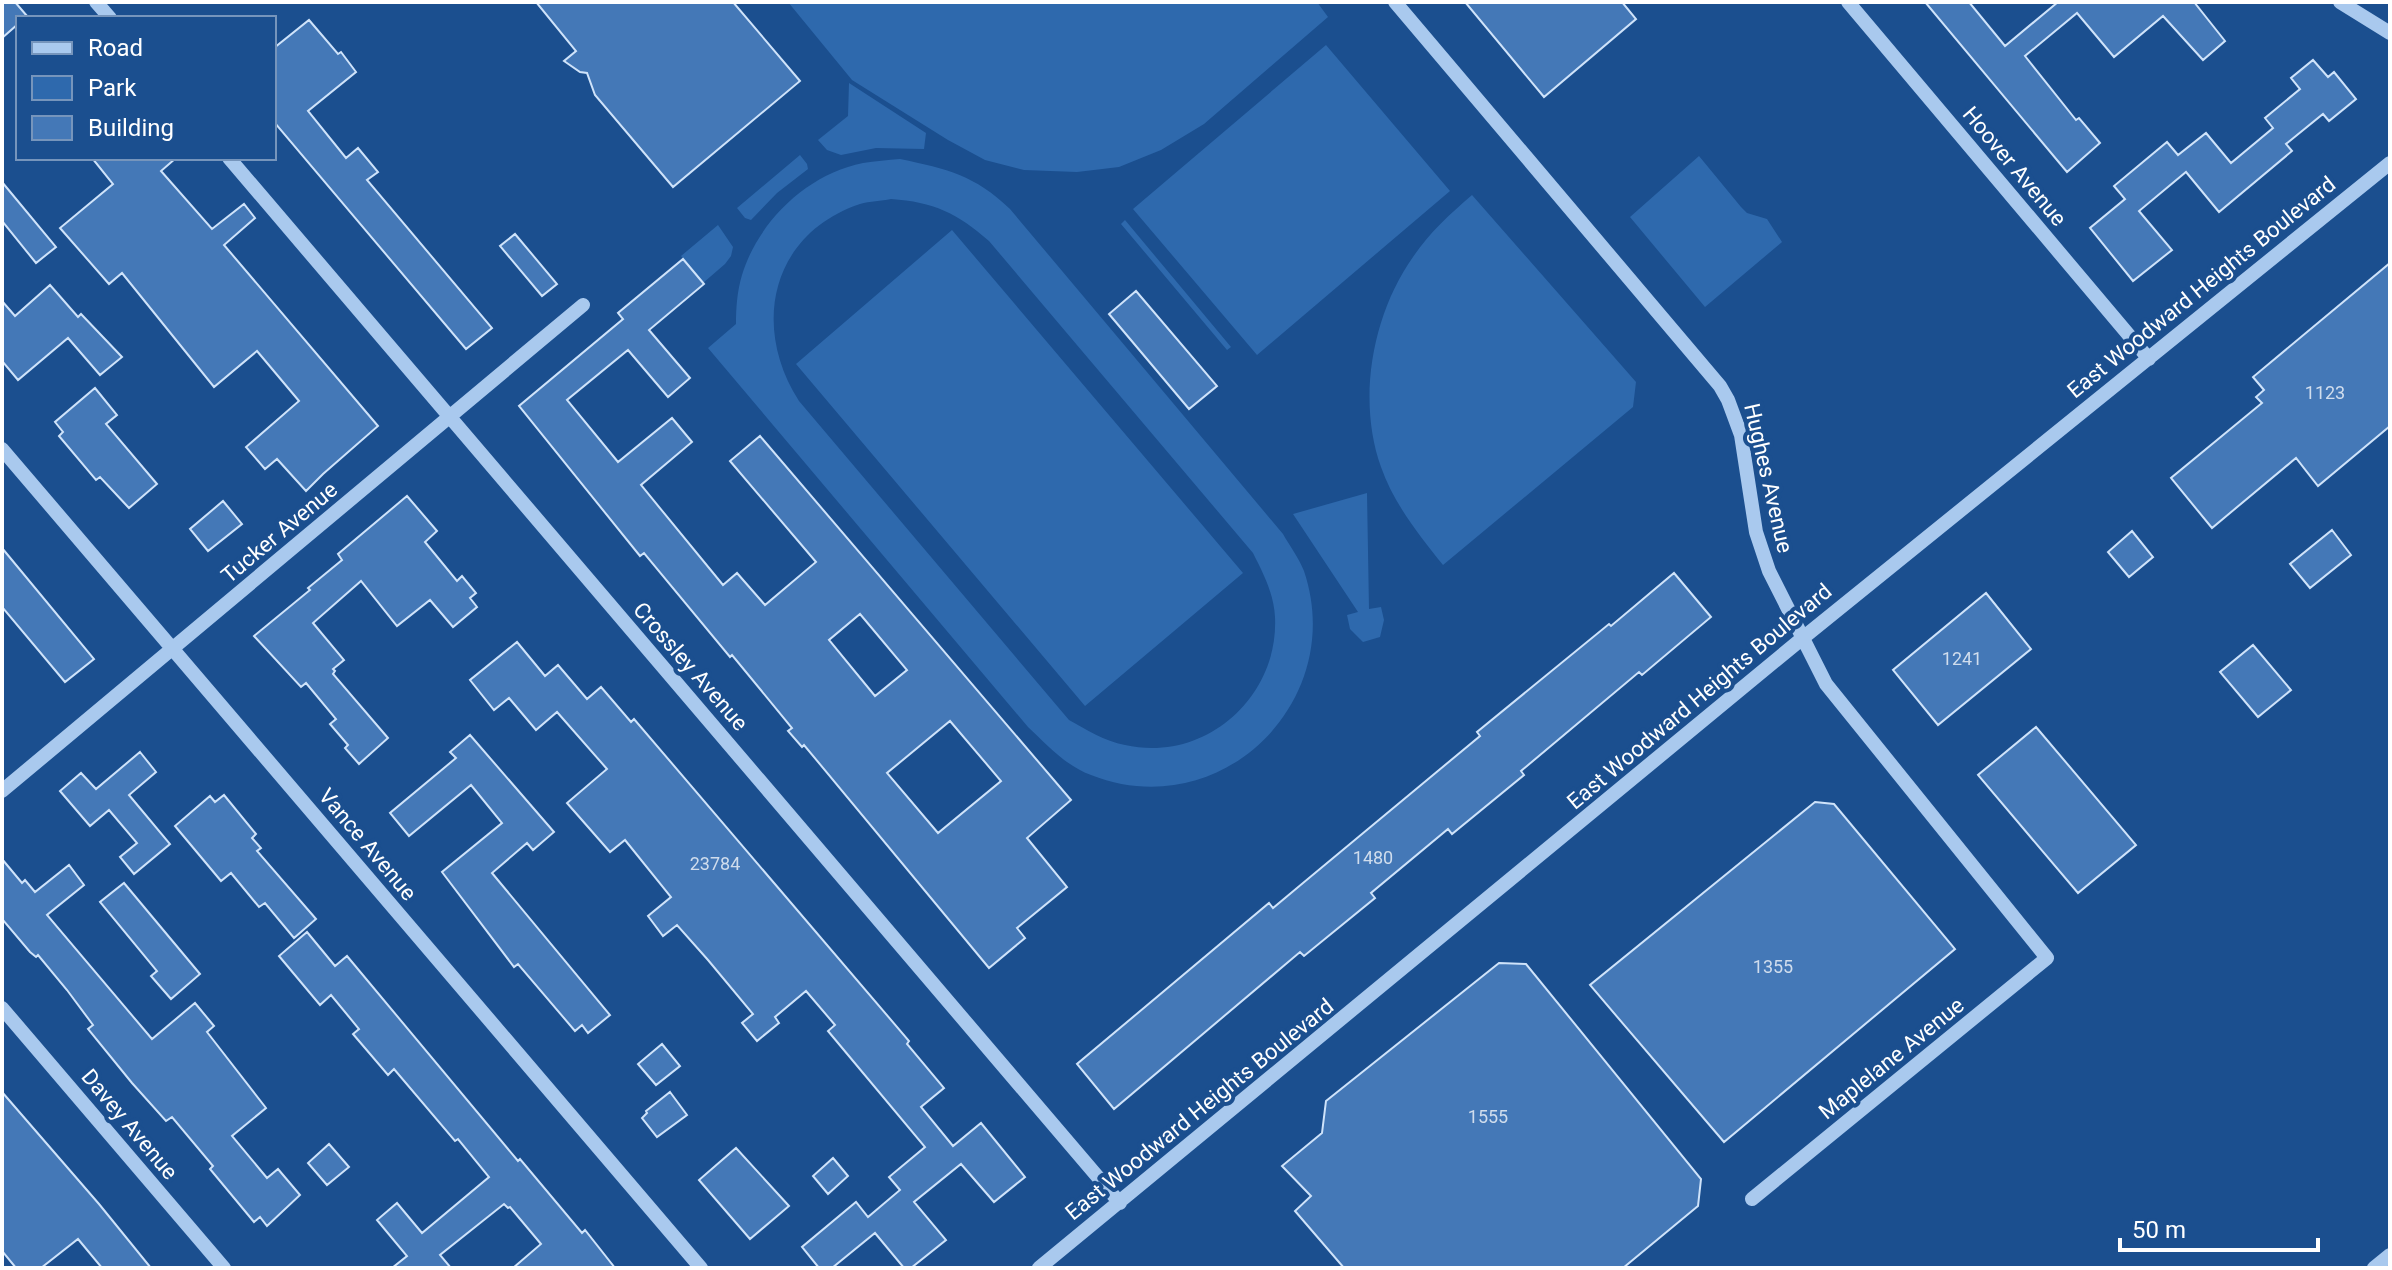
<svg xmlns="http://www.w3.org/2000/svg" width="2392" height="1270" viewBox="0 0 2392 1270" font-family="Roboto,sans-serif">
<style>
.green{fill:#2e69ad;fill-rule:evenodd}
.building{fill:#4478b7;stroke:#cfe3fa;stroke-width:2;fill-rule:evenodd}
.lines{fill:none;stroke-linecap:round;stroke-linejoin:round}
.minor{stroke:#a9c9ee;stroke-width:14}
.labels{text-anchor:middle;stroke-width:8;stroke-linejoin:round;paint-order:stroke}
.number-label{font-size:18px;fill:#d0dded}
.street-label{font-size:22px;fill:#fff;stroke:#1b4f8f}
</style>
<rect width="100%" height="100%" fill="#1b4f8f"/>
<!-- green -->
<path class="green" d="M788,2H1317L1328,17L1204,124L1161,150L1119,167L1077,172L1024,170L985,160L948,140L852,80Z
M1326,45L1450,191L1257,355L1133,209Z
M849,83L926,133L924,149L876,148L841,155L827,150L818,140L848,116Z
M800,155L807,164L808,169L777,193L751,220L745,218L737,208Z
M1699,156L1741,207L1747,213L1767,219L1782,242L1705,307L1630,217Z
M900,159C948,169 974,175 1010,209L1283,534C1289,545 1299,558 1304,571C1348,702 1220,826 1091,775C1066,766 1047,745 1028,727L708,348L736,324C736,308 737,292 742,275C758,222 807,174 863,163C875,161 888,160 900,159ZM891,199C934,202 957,213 989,241L1253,553C1263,573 1274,594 1275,617C1279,697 1205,763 1125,745C1104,741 1087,730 1069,720L799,401C751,326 771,234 860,204C870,201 881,201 891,199Z
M1472,195L1636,382L1633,407L1443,565C1419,535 1394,504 1381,467C1357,400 1372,315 1413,257C1429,233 1450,214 1472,195Z
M1125,220L1231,347L1227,350L1121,224Z
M718,225L733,247L731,256L725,264L703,283L681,256Z
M952,230L1243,573L1085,706L796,364Z
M1367,493L1369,609L1381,607L1384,620L1380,637L1363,642L1350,629L1347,615L1358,612L1293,514Z"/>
<!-- building -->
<path class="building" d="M2,2H15L27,16L18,18V24L2,38Z
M536,2H733L800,81L673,187L595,95L587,73L580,72L564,61L576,51Z
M1465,2H1622L1636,19L1544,97Z
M1925,2H1969L2005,46L2058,2H2194L2225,41L2203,60L2163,16L2114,57L2077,13L2025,56L2076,120L2079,118L2100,143L2067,172Z
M309,20L338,54L341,52L356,72L308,111L346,158L358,148L378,172L367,180L492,328L466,349L274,122V48Z
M2313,60L2328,77L2334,72L2356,99L2329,121L2323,114L2286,144L2292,151L2219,212L2186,172L2139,211L2172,250L2133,281L2090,228L2125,199L2114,186L2167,142L2178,155L2206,133L2231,163L2273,128L2265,118L2300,89L2291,78Z
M92,158H176L161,171L212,229L244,204L255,218L224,245L378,426L323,474L306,491L277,459L265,469L246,447L299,401L257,351L214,387L122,273L109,284L60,228L113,184Z
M2,182L56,247L36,263L2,221Z
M515,234L557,284L542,296L500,246Z
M683,259L704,284L649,330L690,378L668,397L628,350L567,400L618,462L672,418L692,442L641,485L723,585L737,573L765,605L816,562L730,461L760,436L1071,800L1027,838L1067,887L1017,928L1025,938L989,968L804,745L802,747L788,731L792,728L732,655L730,657L644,553L640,556L519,406L623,319L618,313ZM860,614L907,670L875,696L829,640ZM950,721L1001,781L938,833L887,773Z
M2390,263V426L2318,486L2296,458L2212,528L2171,478L2262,403L2256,397L2264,390L2253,377Z
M50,285L78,317L81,314L122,357L100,375L68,338L18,380L2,361V301L15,316Z
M1136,291L1217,386L1189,409L1109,314Z
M95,388L117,415L106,424L157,484L129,508L100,477L96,480L59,436L63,432L55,422Z
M407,496L437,531L425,542L457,581L462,576L476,593L470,598L477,607L453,627L430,600L397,626L361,581L313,623L344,660L333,669L335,671L333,674L388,738L359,764L345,748L348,745L330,724L336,719L306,683L301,687L254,636L310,590L308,588L342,560L338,554Z
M223,501L242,524L208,551L190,529Z
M2332,530L2351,555L2310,588L2290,564Z
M2132,531L2153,557L2129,577L2108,552Z
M2,548L94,659L65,682L2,607Z
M1674,573L1711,617L1642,675L1639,672L1521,771L1524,775L1452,834L1448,829L1371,893L1375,898L1304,956L1300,952L1114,1109L1077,1064L1269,903L1273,908L1303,883L1480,736L1477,732L1609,624L1611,626Z
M1986,593L2031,649L1938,725L1893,670Z
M517,642L545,676L558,665L587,699L601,687L631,722L634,719L909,1041L907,1044L944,1088L921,1107L953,1146L981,1123L1025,1177L994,1202L961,1164L914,1202L946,1240L911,1268H904L875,1233L832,1268H819L802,1247L856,1202L868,1217L900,1190L889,1177L925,1147L828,1031L835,1025L806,991L775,1017L779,1023L757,1041L742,1023L753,1014L708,960L677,925L663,936L648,916L671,897L625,840L610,852L567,803L607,769L557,712L536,730L509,698L494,710L470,680Z
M2253,645L2291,690L2258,717L2220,672Z
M2036,727L2136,845L2078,893L1978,775Z
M470,735L554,832L533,850L527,843L492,873L610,1015L588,1033L582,1025L575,1031L518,964L514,967L442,872L502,823L471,785L409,836L390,813L456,758L450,752Z
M140,752L156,772L129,795L170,844L134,874L120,857L137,843L109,810L90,826L60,791L81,773L96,789Z
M224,795L256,834L252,838L261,848L257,851L316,919L294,938L265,903L259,907L231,873L221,881L175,826L210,796L215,802Z
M1815,802L1834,804L1955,949L1724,1142L1590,985Z
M2,859L22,883L25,880L35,892L69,865L84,885L47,915L152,1039L195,1003L214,1026L207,1032L266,1108L232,1136L267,1178L278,1169L300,1195L267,1226L260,1217L254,1222L210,1169L213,1166L172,1117L166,1121L132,1083L88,1029L93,1025L67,990L38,955L36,957L30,952L2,919Z
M124,883L200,974L171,999L151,976L157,971L100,902Z
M307,932L335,966L347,956L518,1161L520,1159L582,1233L585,1230L615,1268H513L541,1244L510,1207L508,1208L504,1204L440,1255L451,1268H392L407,1256L377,1220L397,1203L422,1233L489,1177L458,1139L455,1141L394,1069L388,1075L353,1034L359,1029L331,995L320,1005L279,956Z
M1499,963L1526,964L1701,1179L1698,1206L1623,1268H1344L1295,1211L1311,1196L1282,1166L1322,1133L1326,1101Z
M662,1044L680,1066L656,1085L638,1064Z
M2,1092L99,1204L151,1268H102L78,1239L41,1268H16L2,1251Z
M670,1092L687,1115L657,1137L642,1118L647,1113L646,1111Z
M329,1144L349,1167L327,1185L308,1163Z
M736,1148L789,1206L750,1239L699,1180Z
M833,1158L848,1176L828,1194L813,1176Z"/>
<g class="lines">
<!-- minor -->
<path class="minor" d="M96,2L110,18
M1395,2L1720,386L1728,400L1741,435L1756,532L1769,571L1826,684L2047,958L1752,1199
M1848,2L2149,359
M2340,2L2390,33
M229,158L1120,1203
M2,449L701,1268
M2,791L583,305
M2,1008L224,1268
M1039,1268L1804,637L2390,163
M2374,1268L2390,1255"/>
</g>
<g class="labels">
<!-- number labels -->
<g class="number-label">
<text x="2325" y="399">1123</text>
<text x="1962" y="665">1241</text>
<text x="1373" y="864">1480</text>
<text x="715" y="870">23784</text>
<text x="1773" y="973">1355</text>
<text x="1488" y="1123">1555</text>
</g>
<!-- street labels -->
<g class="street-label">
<text transform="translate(2015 166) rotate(50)" y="8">Hoover Avenue</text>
<text transform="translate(2201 287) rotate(-39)" y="8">East Woodward Heights Boulevard</text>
<text transform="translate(1769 478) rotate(77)" y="8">Hughes Avenue</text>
<text transform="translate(279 532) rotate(-40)" y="8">Tucker Avenue</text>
<text transform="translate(691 666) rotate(49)" y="8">Crossley Avenue</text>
<text transform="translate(1699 696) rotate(-40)" y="8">East Woodward Heights Boulevard</text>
<text transform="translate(368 844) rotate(50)" y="8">Vance Avenue</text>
<text transform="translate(1891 1058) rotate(-39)" y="8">Maplelane Avenue</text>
<text transform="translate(1199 1109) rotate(-39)" y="8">East Woodward Heights Boulevard</text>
<text transform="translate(130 1124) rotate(50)" y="8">Davey Avenue</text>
</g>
</g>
<!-- border -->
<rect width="2392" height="1270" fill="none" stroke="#ffffff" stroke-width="8"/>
<!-- legend -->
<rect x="16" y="16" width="260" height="144" fill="#1b4f8f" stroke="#7695bc" stroke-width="2"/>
<rect x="32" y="42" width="40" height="12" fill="#a9c9ee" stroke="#7695bc" stroke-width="2"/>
<text x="88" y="56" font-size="24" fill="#ffffff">Road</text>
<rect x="32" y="76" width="40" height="24" fill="#2e69ad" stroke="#7695bc" stroke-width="2"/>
<text x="88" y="96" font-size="24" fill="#ffffff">Park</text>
<rect x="32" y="116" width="40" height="24" fill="#4478b7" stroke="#7695bc" stroke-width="2"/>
<text x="88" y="136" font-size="24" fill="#ffffff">Building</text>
<!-- scale -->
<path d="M2120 1238v12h198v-12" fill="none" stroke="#ffffff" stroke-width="4"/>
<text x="2132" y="1238" font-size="24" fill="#ffffff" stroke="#1b4f8f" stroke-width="6" paint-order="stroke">50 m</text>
</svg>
